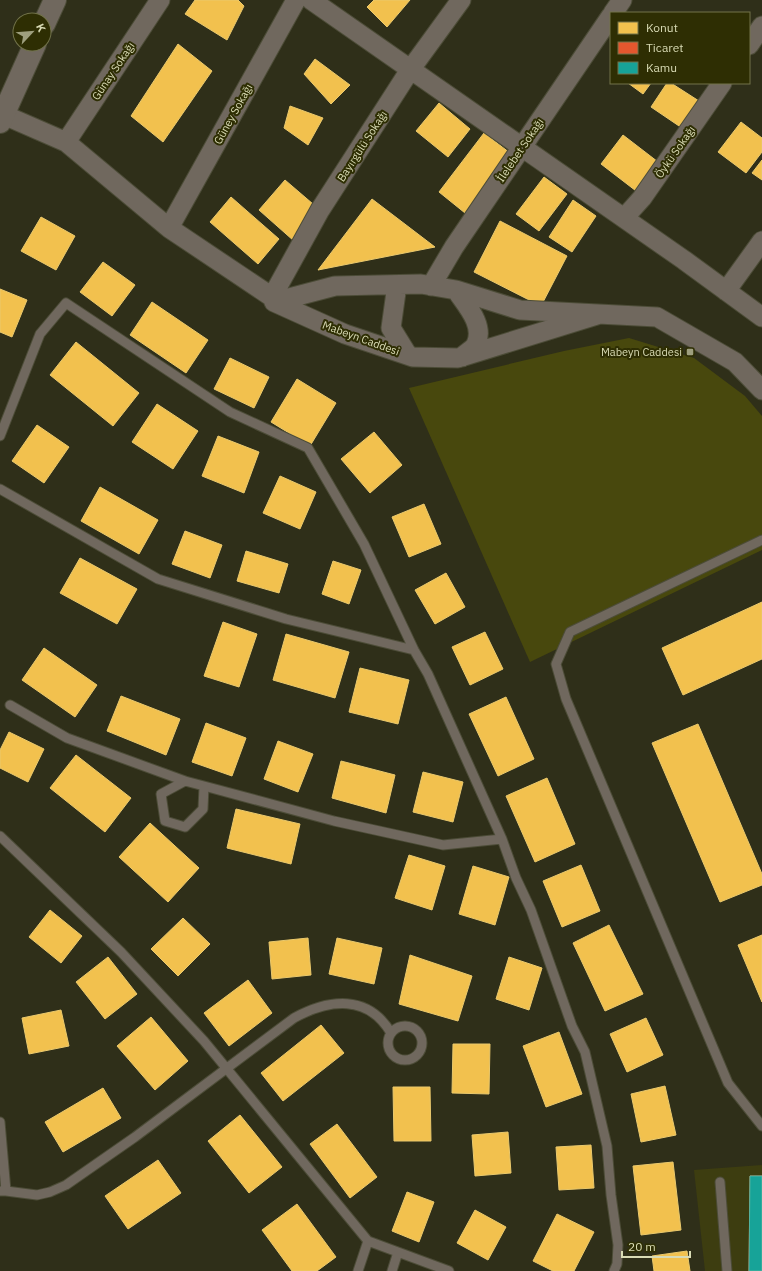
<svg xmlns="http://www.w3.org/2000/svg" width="762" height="1271" viewBox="0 0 762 1271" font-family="'IBM Plex Sans',sans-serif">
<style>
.built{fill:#3d3d10}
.green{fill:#48480d}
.homes{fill:#f2c14e;stroke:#eac96d}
.shops{fill:#e4572e;stroke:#e17f56}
.public{fill:#17a398;stroke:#51b4a1}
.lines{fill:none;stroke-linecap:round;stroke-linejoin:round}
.service-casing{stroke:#4c4c37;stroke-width:11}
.minor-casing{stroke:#4c4c37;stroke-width:21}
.tertiary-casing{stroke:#4c4c37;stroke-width:24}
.service{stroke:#70685e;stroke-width:9}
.minor{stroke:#70685e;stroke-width:19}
.tertiary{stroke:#70685e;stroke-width:22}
.poi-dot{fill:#9e9f7e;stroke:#2e2e03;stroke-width:1.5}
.labels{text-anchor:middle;stroke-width:4;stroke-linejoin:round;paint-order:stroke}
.street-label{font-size:11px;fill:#d9dbb5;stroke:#2e2e03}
.poi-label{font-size:11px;fill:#d9dbb5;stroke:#2e2e03;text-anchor:end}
</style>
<rect width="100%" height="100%" fill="#2f2f19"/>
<!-- built -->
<path class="built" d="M762,1165V1271H705L694,1170Z"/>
<!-- green -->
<path class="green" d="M629,338L694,358L745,396L762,416V550L530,662L409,388L564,351Z"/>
<!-- homes -->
<path class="homes" d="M195,0H238L244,6L227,40L185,14Z
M374,0H410L387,27L367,7Z
M178,44L212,71L163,142L131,116Z
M315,59L350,85L331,104L304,74Z
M628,83H651L643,94Z
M667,83H671L699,101L682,128L651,107Z
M439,103L470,129L448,157L416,131Z
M290,106L323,118L308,145L284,128Z
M741,122L762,138V152L746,173L718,152Z
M484,133L510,153L465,213L439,192Z
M623,135L662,165L640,194L601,164Z
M762,160V180L752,173Z
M544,177L567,194L539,231L516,214Z
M285,180L320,210L294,241L259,210Z
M231,197L279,239L258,264L210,222Z
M372,199L435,247L318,270Z
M573,200L596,216L572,252L549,237Z
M41,217L75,236L56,270L21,251Z
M500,221L567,256L541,306L474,272Z
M103,262L135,285L112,316L80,292Z
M0,289L27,300L12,337L0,332Z
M152,302L208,340L186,373L130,335Z
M76,342L139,393L113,426L50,375Z
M230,358L269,377L254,408L214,389Z
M297,379L336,403L310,446L271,422Z
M157,404L198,431L173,469L132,442Z
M37,425L69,447L44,483L12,461Z
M374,432L402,465L370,493L341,459Z
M218,436L259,452L244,493L202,476Z
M280,476L316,492L300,529L263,513Z
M100,487L158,520L139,554L81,521Z
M424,504L441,544L409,557L392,517Z
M185,531L222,545L210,578L172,564Z
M246,551L288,564L279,593L237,581Z
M80,558L137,589L117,624L60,593Z
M333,561L361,570L349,604L322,594Z
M446,573L465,607L435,624L415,590Z
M762,602V659L683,695L662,648Z
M223,622L257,634L239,687L204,676Z
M485,632L503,669L470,685L452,647Z
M286,634L349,652L335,698L273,680Z
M44,648L97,685L75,717L22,680Z
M360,668L409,680L398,724L349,712Z
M121,696L180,719L166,755L107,731Z
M506,697L534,759L498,776L469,714Z
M206,723L246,738L232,776L192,762Z
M698,724L762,874V885L720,902L652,743Z
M9,732L44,749L28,782L0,768V750Z
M278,741L313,754L298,792L264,779Z
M76,755L131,798L105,832L50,788Z
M341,761L395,775L386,813L332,798Z
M423,772L463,782L453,822L413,812Z
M547,778L575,844L535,862L506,796Z
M236,809L300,824L291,864L227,848Z
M150,823L199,868L168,902L119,857Z
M409,855L445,866L432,910L395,898Z
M581,865L600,911L562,927L543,881Z
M473,866L509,877L495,925L459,914Z
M50,910L82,936L61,963L29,937Z
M183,918L210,944L178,976L151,949Z
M609,925L643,994L605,1011L573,943Z
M762,935V1002L738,945Z
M308,938L311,975L272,979L269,942Z
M337,938L382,948L374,984L329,974Z
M410,955L472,976L458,1021L399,1004Z
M108,957L137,994L105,1019L76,982Z
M509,957L542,968L529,1010L496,999Z
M248,980L272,1013L229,1046L204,1013Z
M61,1010L69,1046L29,1054L22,1018Z
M151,1017L188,1061L155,1090L117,1046Z
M646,1018L663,1055L627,1072L610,1034Z
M321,1025L344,1053L283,1101L261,1073Z
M559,1032L582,1094L546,1107L523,1046Z
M453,1044H490L489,1094L452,1093Z
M665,1086L676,1135L641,1142L631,1094Z
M393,1087H430L431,1141H394Z
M103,1088L121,1118L63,1152L45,1122Z
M240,1115L282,1167L249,1193L208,1141Z
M337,1124L377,1177L350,1198L310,1144Z
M508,1132L511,1173L475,1176L472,1135Z
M591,1145L594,1188L559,1190L556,1147Z
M158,1160L181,1193L128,1229L105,1196Z
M673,1162L681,1230L641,1235L633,1166Z
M407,1192L434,1202L419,1242L392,1231Z
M297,1204L336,1257L317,1271H292L262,1230Z
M475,1210L506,1227L488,1260L457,1243Z
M557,1214L594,1232L574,1271H553L533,1261Z
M687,1251L690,1271H654L652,1256Z"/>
<!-- shops -->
<path class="shops" d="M750,1176H762V1271H749Z"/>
<!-- public -->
<path class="public" d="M750,1176H762V1271H749Z"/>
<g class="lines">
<defs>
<path id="service" d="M0,436L40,334L66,303L230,412L308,448L364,544L414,650L428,674L502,839L516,878L531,910L572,1026L585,1052L607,1146L611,1195L618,1245L617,1264L614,1271
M0,489L158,579L286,619L414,650
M762,540L570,632L556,664L566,699L728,1083L762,1126
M10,705L67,738L185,781
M204,786L203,809L185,827L165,821L161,794L185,781L204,786L334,821L443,845L502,839
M0,836L121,952L204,1041L368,1241L449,1271
M388 1043a17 17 0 1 1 34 0a17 17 0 1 1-34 0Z
M0,1122L6,1191H1
M720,1182L727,1271
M6,1191L37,1195L50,1192L66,1185L135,1137L294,1018C329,999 368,994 391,1033
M358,1271L368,1241
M392,1271L398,1252"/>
<path id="minor" d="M311,0L684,260L762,317
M613,13L622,0
M749,45L762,26
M4,115L66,142L169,228L272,297L274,302L345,334L413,357L458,358L597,315
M66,142L160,0
M624,218L642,198L722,83
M169,228L296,0
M397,285L391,328L407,354
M431,286L454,247L611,16
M456,290C466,305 485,325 476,344C474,349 466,353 462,357
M726,291L762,241
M272,297L320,210L410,70L461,0
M274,302L335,286L421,284L456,290L520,310L657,317L735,362L762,390"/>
<path id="tertiary" d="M44,24L55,0
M0,122L35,44"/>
</defs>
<!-- service casing -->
<use href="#service" class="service-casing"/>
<!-- minor casing -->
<use href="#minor" class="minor-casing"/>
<!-- tertiary casing -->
<use href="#tertiary" class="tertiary-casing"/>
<!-- service -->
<use href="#service" class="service"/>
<!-- minor -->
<use href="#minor" class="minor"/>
<!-- tertiary -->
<use href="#tertiary" class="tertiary"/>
</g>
<!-- markers -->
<rect class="poi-dot" x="686" y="348" width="8" height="8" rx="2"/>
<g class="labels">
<!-- street labels -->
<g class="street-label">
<text transform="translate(113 71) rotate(-56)" y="4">Günay Sokağı</text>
<text transform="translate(233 114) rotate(-61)" y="4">Güney Sokağı</text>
<text transform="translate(362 146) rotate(-57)" y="4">Bayırgülü Sokağı</text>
<text transform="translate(520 150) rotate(-56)" y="4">İlelebet Sokağı</text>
<text transform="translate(675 152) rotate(-55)" y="4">Öykü Sokağı</text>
<text transform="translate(361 338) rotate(20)" y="4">Mabeyn Caddesi</text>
</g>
<!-- poi labels -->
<g class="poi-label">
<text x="682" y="356">Mabeyn Caddesi</text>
</g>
</g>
<!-- legend -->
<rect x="610" y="12" width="140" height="72" fill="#2e2e03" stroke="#72734a"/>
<rect x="618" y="22" width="20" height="12" fill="#f2c14e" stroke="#72734a"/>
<text x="646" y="32" font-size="12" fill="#d9dbb5">Konut</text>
<rect x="618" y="42" width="20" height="12" fill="#e4572e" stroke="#72734a"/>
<text x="646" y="52" font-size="12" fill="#d9dbb5">Ticaret</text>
<rect x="618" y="62" width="20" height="12" fill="#17a398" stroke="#72734a"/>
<text x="646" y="72" font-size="12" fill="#d9dbb5">Kamu</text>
<!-- north arrow -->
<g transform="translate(32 32) rotate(64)"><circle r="19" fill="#2e2e03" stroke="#72734a"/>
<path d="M0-3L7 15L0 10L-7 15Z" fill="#9e9f7e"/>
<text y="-6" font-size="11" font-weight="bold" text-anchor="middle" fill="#d9dbb5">K</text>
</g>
<!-- scale -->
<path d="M622 1251v6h68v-6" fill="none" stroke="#d9dbb5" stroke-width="2"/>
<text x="628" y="1251" font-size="12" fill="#d9dbb5" stroke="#2e2e03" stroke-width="3" paint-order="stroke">20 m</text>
</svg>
